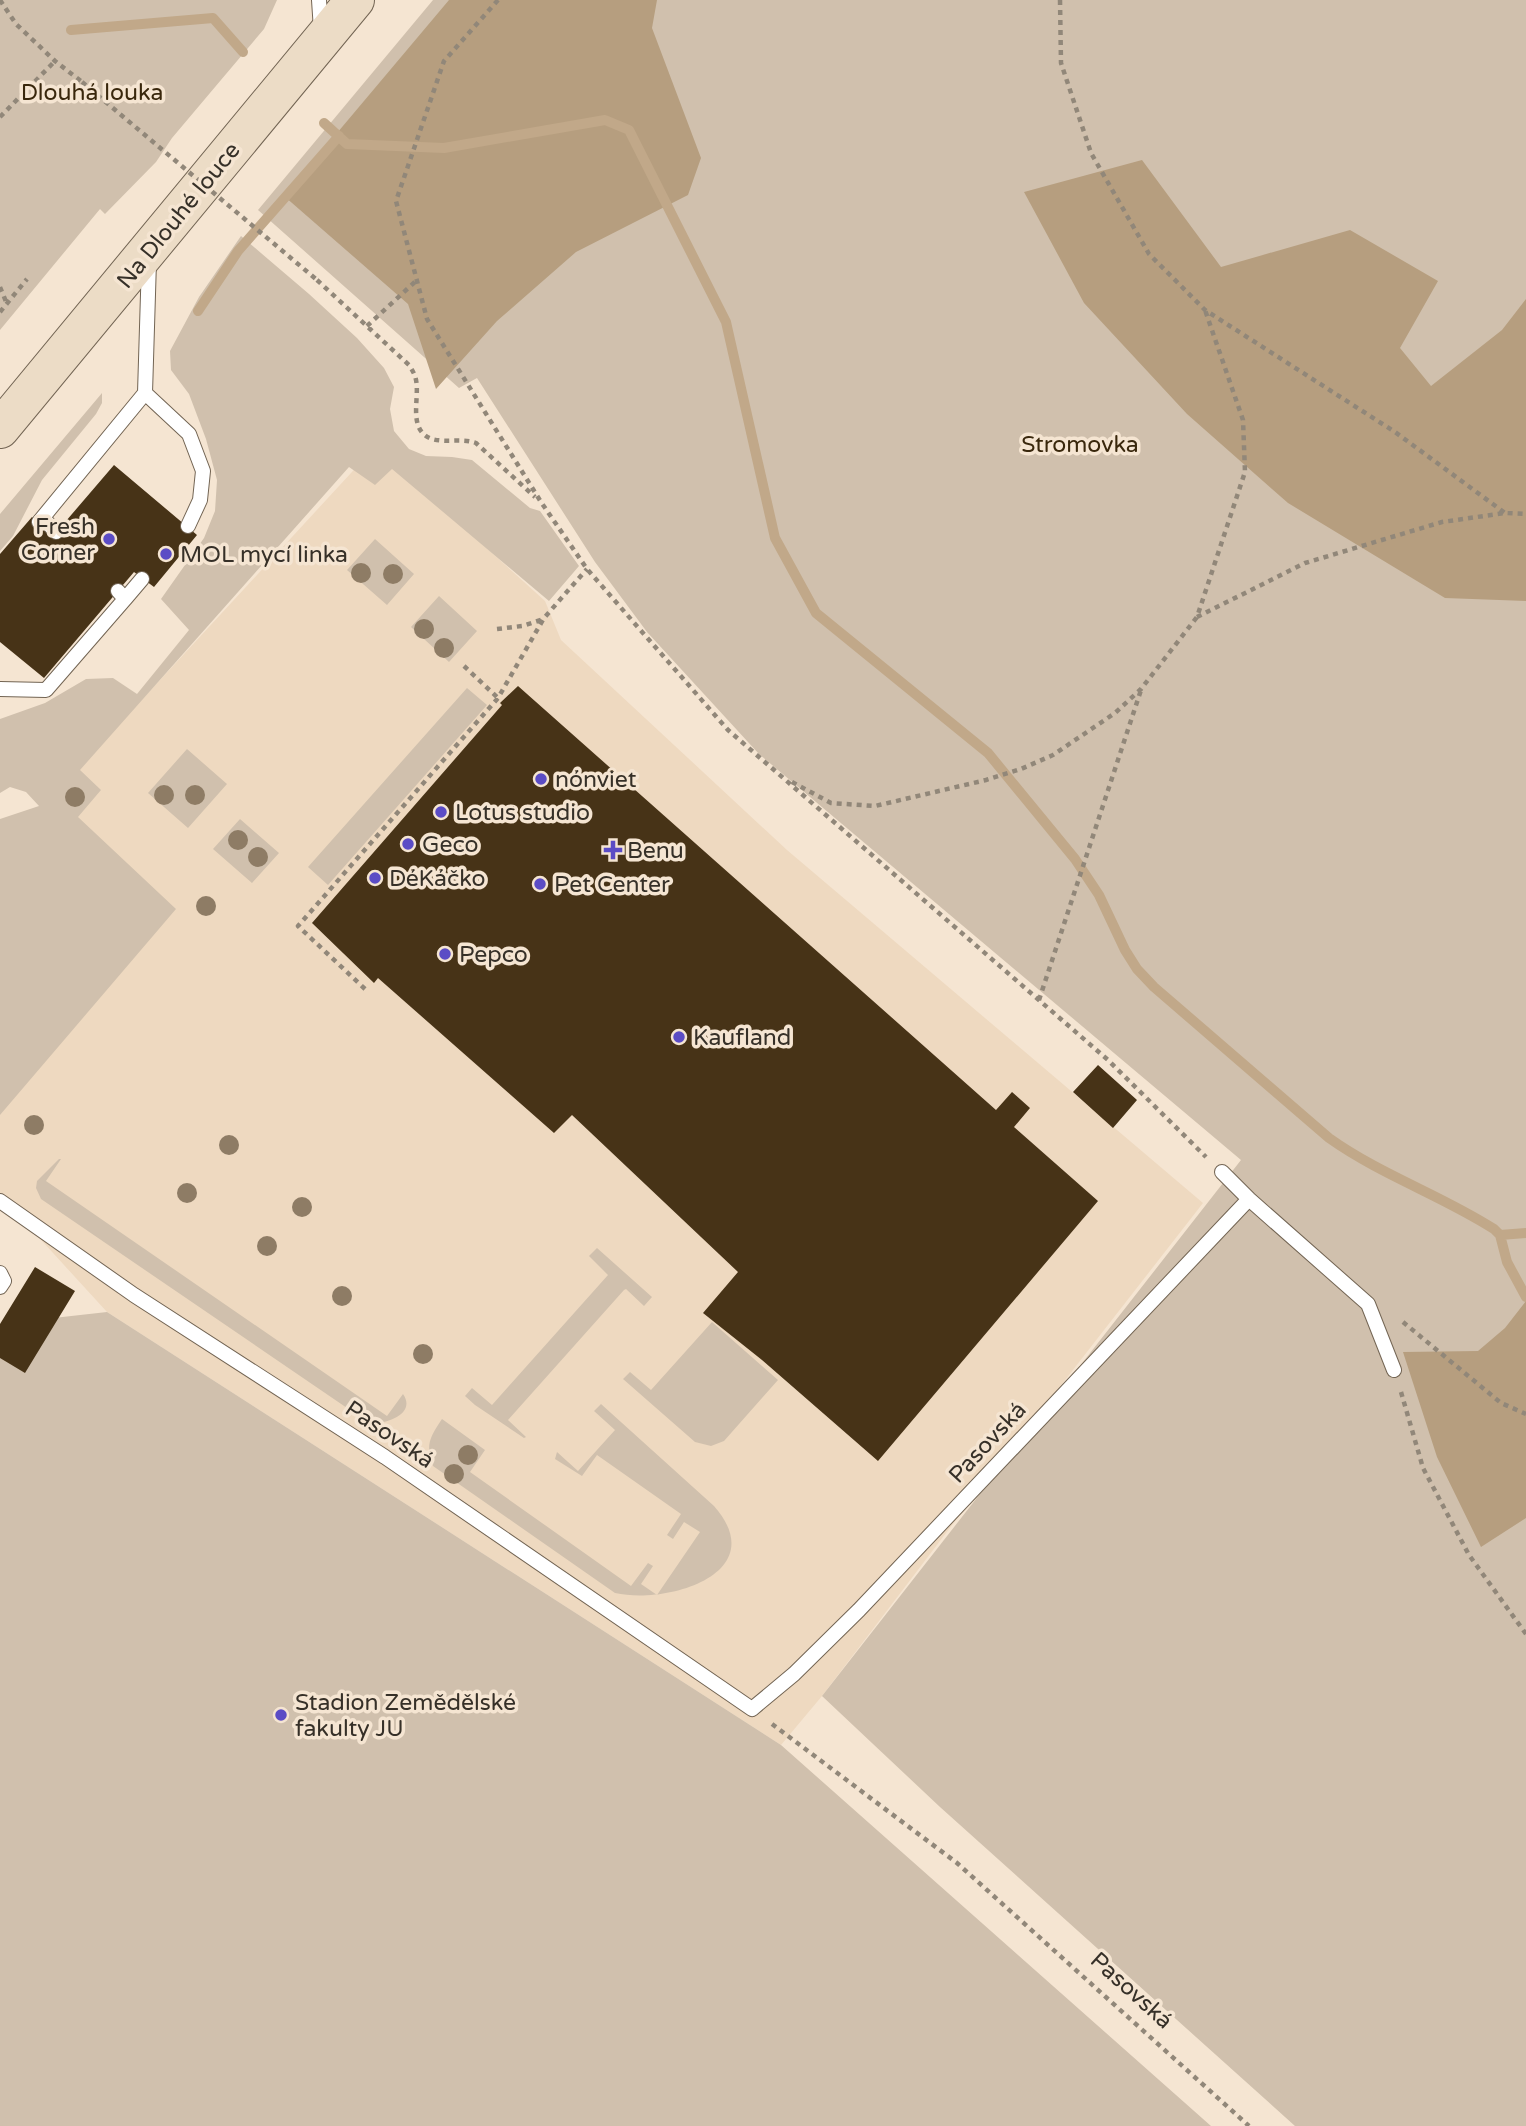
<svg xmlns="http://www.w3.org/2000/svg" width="1526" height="2126" viewBox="0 0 1526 2126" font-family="'Varela Round',sans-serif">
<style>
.built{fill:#eed9c0}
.green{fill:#d0c0ad}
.forest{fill:#b69e7f}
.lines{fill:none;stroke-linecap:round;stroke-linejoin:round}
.stream{stroke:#c1a889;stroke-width:10}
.building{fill:#473317}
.lane-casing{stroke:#726453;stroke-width:16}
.secondary-casing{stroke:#726453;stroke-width:40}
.path{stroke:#918779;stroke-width:4.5;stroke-dasharray:5 5;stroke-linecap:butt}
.lane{stroke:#fff;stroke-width:14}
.secondary{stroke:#ecdcc6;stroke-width:38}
.path-bridge{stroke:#918779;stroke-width:4.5;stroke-dasharray:5 5;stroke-linecap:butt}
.tree{fill:#8e7c65}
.poi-dot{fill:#5b4cc5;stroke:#f5e5d2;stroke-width:2.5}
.labels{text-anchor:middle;stroke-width:7;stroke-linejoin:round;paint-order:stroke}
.park-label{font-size:23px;fill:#39270c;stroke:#f5e5d2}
.street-label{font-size:23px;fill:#363028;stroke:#f5e5d2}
.poi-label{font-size:23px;fill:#363028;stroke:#f5e5d2;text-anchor:start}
</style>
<rect width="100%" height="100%" fill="#f5e5d2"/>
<!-- built -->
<path class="built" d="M375,447L545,601L561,640L787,850L1203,1203L946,1533L822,1696L781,1745L107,1312L0,1195V1110L53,796Z"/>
<!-- green -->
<path class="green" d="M0,0H277L264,29L172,138L156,162L105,214L100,209L0,330Z
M433,0H1526V2126H1295L940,1807L822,1696L1241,1160L759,754L647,632L595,562L477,378L459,388L258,210Z
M241,236L309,294L357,338L384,368L394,387L390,409L394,431L409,449L426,456L452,457L472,460L530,508L540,511L579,566L549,601L392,469L375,485L349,467L80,770L101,790L78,817L176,909L0,1115V819L39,806L26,792L10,787L0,793V719L45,703L86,679L113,678L137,694L189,630L161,599L204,538L215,511L217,480L206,439L189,394L171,370L170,351L199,297Z
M102,393V403L96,414L42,480L13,536L0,551V514Z
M375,539L414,574L387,605L347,570Z
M439,596L477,631L449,662L411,627Z
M467,688L487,705L328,885L308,867Z
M187,749L227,784L188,828L148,793Z
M240,819L279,853L252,883L213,849Z
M59,1159H61L46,1181L387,1416L403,1394C417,1414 385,1425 369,1423L41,1199L36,1188L37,1181Z
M597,1248L652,1297L644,1306L626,1289L624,1290L508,1420L526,1437L524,1438L475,1405L465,1396L472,1388L492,1405L608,1275L589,1256Z
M107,1312L781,1745L1211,2126H0V1324Z
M712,1322L778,1380L724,1441L711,1446L695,1442L623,1379L630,1372L651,1390Z
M601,1404L714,1506C773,1573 668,1605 615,1593L433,1466C425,1445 430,1437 442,1419L485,1450L470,1472L631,1586L648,1563L653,1566L641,1584L657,1595L700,1532L684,1522L673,1539L667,1535L681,1514L597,1455L582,1476L555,1459L557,1452L578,1471L615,1430L594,1411Z"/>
<!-- forest -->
<path class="forest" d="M449,0H657L652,28L701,158L688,195L576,252L497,321L436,389L408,304L284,196Z
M1142,160L1221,267L1350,230L1438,281L1400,348L1431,386L1502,330L1526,299V601L1445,598L1288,503L1187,414L1084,303L1024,192Z
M1526,1301V1518L1481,1547L1437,1457L1403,1352L1478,1351L1505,1328Z"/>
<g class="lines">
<!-- stream -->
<path class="stream" d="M71,30L213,18L243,52
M324,123L347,144L444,148L605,120L629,130L726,322L775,538L816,613L988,753L1075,859L1099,895L1125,950L1137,969L1154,987L1329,1138C1381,1175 1441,1195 1494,1229L1500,1235L1507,1262L1526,1297
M198,311L238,251L339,136
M1500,1235L1526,1233"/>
</g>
<!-- building -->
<path class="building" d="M114,465L197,535L154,587L134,572L44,678L0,642V554L32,517L54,535Z
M518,686L996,1110L1012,1092L1030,1108L1014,1127L1098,1201L878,1461L762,1360L703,1313L738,1272L572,1115L554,1133L378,978L374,983L312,923L502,705L500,703Z
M1098,1065L1137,1100L1113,1128L1073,1092Z
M35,1267L75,1291L25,1373L0,1358V1324Z"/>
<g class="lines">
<defs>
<path id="lane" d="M319,0L321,30
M145,393L189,434L203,471L200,500L188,526
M43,518L56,532
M39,522L145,393L149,261
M125,599L142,579
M0,689L46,690L125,599L118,591
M1222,1172L1249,1199L1368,1304L1394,1370
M0,1201L134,1295L385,1457L752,1709L794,1674L859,1610L1249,1199
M0,1273L4,1281L0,1287"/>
<path id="secondary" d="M0,429L355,0"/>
</defs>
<!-- lane casing -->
<use href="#lane" class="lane-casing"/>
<!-- secondary casing -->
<use href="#secondary" class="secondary-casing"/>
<!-- path -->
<path class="path" d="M0,0L16,24L55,61L82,82
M498,0L444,61L396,201L427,319L541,502L587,569L728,730L1108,1060L1206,1157
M1060,0L1061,63L1091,153L1149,254L1205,310L1395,432L1505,513
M0,117L55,61
M317,280L409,365C412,370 415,374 416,380C420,399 407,430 432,439C446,443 462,438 476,443L535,497
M0,287L7,304
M0,312L27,279
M367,326L417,280
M1197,617L1305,563L1442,522L1505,513L1526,514
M497,629L522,626L544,619
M464,666L498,698
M792,782L831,803L875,806L986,780L1021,769L1053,755L1115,713L1141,689L1197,617L1245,472L1243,420L1205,310
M365,989L298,926L498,698L544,618L587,569
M1039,1000L1141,690
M1403,1322L1501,1403L1526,1414
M1401,1392L1423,1468L1469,1555L1526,1634
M772,1724L957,1863L1249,2126"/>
<!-- lane -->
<use href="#lane" class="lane"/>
<!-- secondary -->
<use href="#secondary" class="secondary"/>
<!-- path-bridge -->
<path class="path-bridge" d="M82,82L317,280"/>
</g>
<!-- trees -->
<g class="tree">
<circle cx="361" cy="573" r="10"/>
<circle cx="393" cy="574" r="10"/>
<circle cx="424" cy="629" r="10"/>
<circle cx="444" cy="648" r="10"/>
<circle cx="164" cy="795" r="10"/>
<circle cx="195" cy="795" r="10"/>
<circle cx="75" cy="797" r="10"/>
<circle cx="238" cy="840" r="10"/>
<circle cx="258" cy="857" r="10"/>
<circle cx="206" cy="906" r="10"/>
<circle cx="34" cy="1125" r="10"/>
<circle cx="229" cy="1145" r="10"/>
<circle cx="187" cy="1193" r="10"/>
<circle cx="302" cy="1207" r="10"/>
<circle cx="267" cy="1246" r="10"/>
<circle cx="342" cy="1296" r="10"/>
<circle cx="423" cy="1354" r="10"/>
<circle cx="468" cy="1455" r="10"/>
<circle cx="454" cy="1474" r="10"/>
</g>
<!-- markers -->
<g class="poi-dot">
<circle cx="109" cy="539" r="7"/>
<circle cx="166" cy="554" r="7"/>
<circle cx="541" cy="779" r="7"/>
<circle cx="441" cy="812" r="7"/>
<circle cx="408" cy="844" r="7"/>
<path d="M609.5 839.5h7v7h7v7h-7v7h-7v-7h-7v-7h7z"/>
<circle cx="375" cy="878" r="7"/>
<circle cx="540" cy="884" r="7"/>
<circle cx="445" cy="954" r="7"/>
<circle cx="679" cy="1037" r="7"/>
<circle cx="281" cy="1715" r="7"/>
</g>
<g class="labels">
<!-- park labels -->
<g class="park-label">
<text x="92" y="100">Dlouhá louka</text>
<text x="1080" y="452">Stromovka</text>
</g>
<!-- street labels -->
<g class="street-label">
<text transform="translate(178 215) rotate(-51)" y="8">Na Dlouhé louce</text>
<text transform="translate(390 1434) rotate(34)" y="8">Pasovská</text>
<text transform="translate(987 1442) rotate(-47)" y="8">Pasovská</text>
<text transform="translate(1132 1990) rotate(42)" y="8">Pasovská</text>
</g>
<!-- poi labels -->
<g class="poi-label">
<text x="95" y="534" text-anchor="end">Fresh<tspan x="95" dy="26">Corner</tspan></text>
<text x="180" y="562">MOL mycí linka</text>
<text x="555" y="787">nónviet</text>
<text x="455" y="820">Lotus studio</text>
<text x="422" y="852">Geco</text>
<text x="627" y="858">Benu</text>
<text x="389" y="886">DéKáčko</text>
<text x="554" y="892">Pet Center</text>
<text x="459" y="962">Pepco</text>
<text x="693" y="1045">Kaufland</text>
<text x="295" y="1710">Stadion Zemědělské<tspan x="295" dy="26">fakulty JU</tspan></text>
</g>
</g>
</svg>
